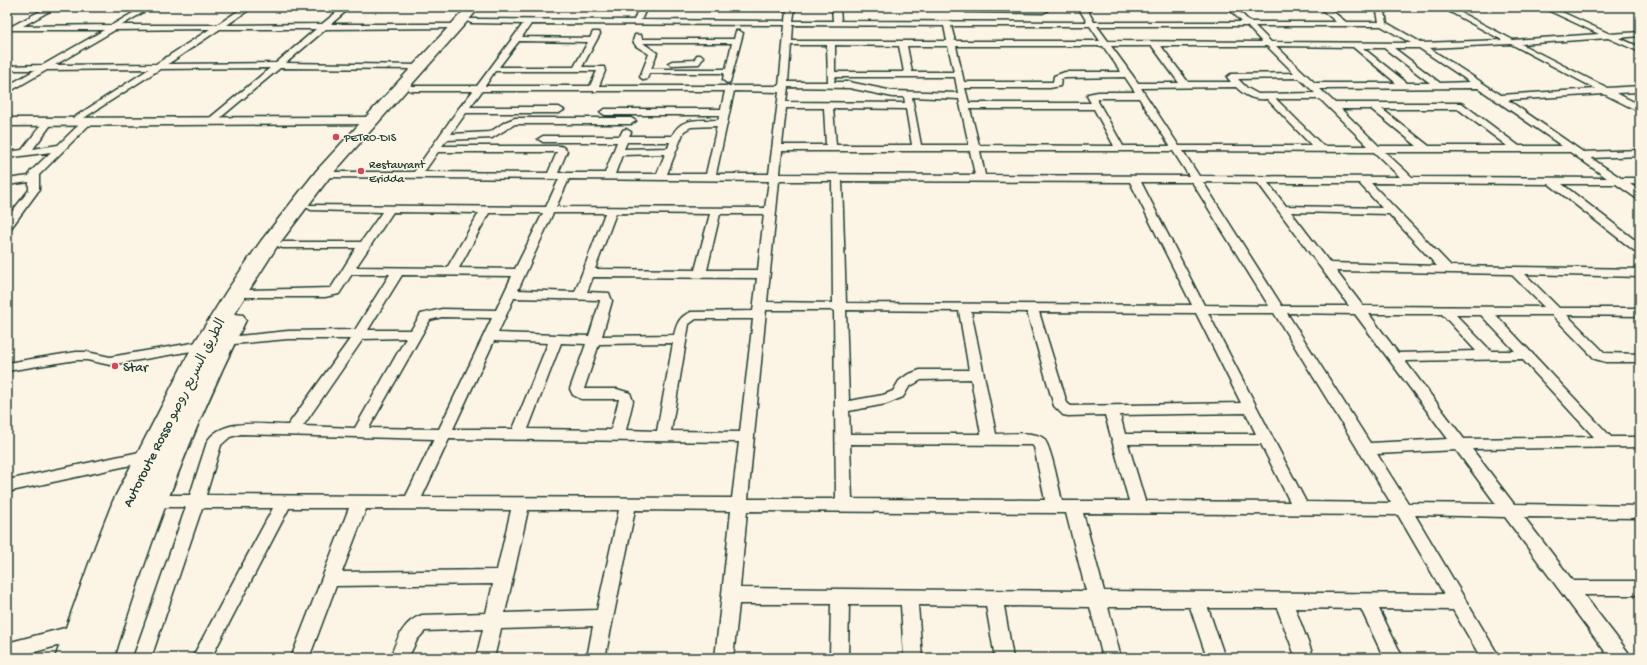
<svg xmlns="http://www.w3.org/2000/svg" width="1647" height="665" viewBox="0 0 1647 665" font-family="'Gochi Hand','Playpen Sans Arabic',sans-serif">
<style>
.lines{fill:none;stroke-linecap:round;stroke-linejoin:round}
.street-casing{stroke:#1f3d34;stroke-width:3}
.secondary-casing{stroke:#1f3d34;stroke-width:3}
.highway-casing{stroke:#1f3d34;stroke-width:3}
.street{fill:#fcf5e5;fill-rule:evenodd}
.secondary{fill:#fcf5e5;fill-rule:evenodd}
.highway{fill:#fcf5e5;fill-rule:evenodd}
.poi-dot{fill:#d1495b;stroke:#fcf5e5;stroke-width:1.5}
.labels{text-anchor:middle;stroke-width:3;stroke-linejoin:round;paint-order:stroke}
.far-poi-label{font-size:12px;fill:#1f3d34;stroke:#fcf5e5;text-anchor:start}
.poi-label{font-size:14px;fill:#1f3d34;stroke:#fcf5e5;text-anchor:start}
.street-label{font-size:14px;fill:#1f3d34;stroke:#fcf5e5}
</style>
<rect width="100%" height="100%" fill="#fcf5e5"/>
<filter id="ink" filterUnits="userSpaceOnUse"><feTurbulence type="fractalNoise" baseFrequency=".025" numOctaves="2"/><feDisplacementMap in="SourceGraphic" scale="8" xChannelSelector="R" yChannelSelector="G"/><feConvolveMatrix kernelMatrix="1 2 1 2 8 2 1 2 1" color-interpolation-filters="sRGB"/></filter>
<g filter="url(#ink)">
<g class="lines">
<defs>
<path id="street" d="M48,7H57L23,26L112,25L143,7H152L122,25H217L244,7H253L227,25L322,24L343,7H351L331,24H457L461,26L457,28L326,29L286,63L420,65L424,67L420,69L280,68L214,123L211,124L206,121L270,68L160,69L73,125L68,122L70,120L149,69L47,70L7,93V86L35,70H7V66L43,65L104,30H7V26H12ZM210,29L156,64L55,65L115,30ZM220,29H316L276,63L168,64Z
M639,7H647L641,20L786,21L787,10L670,9L666,7H795L793,21H833L832,7H840L841,21L1087,22L1078,7H1086L1094,22H1242L1227,7H1235L1250,22H1336L1319,7H1327L1346,22H1379L1376,7H1384L1387,23L1422,43L1502,40L1441,7H1450L1513,40L1599,34L1541,7H1551L1610,34L1640,32V36L1619,38L1640,47V52L1608,38L1521,44L1607,88L1640,86V92L1616,93L1640,105V112L1604,94L1508,100L1583,152L1640,150V156L1591,158L1621,178H1640V184H1630L1640,191V199L1636,198L1616,184H1562L1640,244V253L1636,252L1549,184L1371,183L1451,266L1640,269V277L1525,274L1559,308H1640V316L1567,315L1605,353L1640,354V362H1606L1595,359L1552,315H1496L1611,437H1640V447L1472,449L1514,504L1640,506V518L1524,517L1573,581H1640V595H1584L1628,652L1630,658H1610L1505,517L1415,515L1500,658H1481L1453,610L1379,609L1403,658H1384L1361,609L1295,608L1314,658H1296L1277,608H1208L1225,658H1207L1190,607H1108L1121,658H1103L1090,607L1004,606L1013,658H995L986,606L918,605L922,658H904L901,605H849L848,658H830L831,604H739L733,658H715L731,511L635,510L605,658H587L593,626L501,629L494,658H476L483,629L425,631L417,640L408,658H390C397,640 402,622 422,615L486,613L493,584L336,586L309,658H291L349,508H289L211,658H192L273,508H202L151,658H133L186,507H150L144,505L142,501L144,497L150,495H190L207,442C221,417 264,425 288,425L350,339H288L223,345L218,344L216,341L218,338L288,331L355,330L390,274H352L339,294L325,297H246L244,294L246,291L250,290L331,288L356,248H283L279,247L277,245L279,243L283,242H361L382,212L311,210L306,207L307,205L546,207L559,179L323,177L319,176L318,174L319,172H414L459,108L473,91H412L409,90L408,88L409,86H477L523,24L471,23L467,21L468,19L634,20ZM531,24L785,25L779,86H599L605,71L604,67H582L600,34L599,32H593L590,38L522,37ZM793,25L944,26L947,41H792ZM951,26H1090L1100,41H955ZM1097,26H1247L1262,42L1108,41ZM1255,26H1381L1411,43L1271,42ZM519,41L588,42L574,67H499ZM1511,44L1596,89L1501,95L1429,48ZM791,45H827L828,82H788ZM835,45L899,46L904,72H835ZM907,46H948L954,72H912ZM956,46H1103L1121,72H1065L1054,76L1053,82H964ZM1111,46H1152L1179,83H1138ZM1161,46H1267L1294,73L1231,74L1227,77L1231,82H1188ZM1276,46L1353,47L1396,83H1315ZM1363,48H1384L1430,83H1407ZM1394,48H1419L1470,82L1440,83ZM495,71H597L590,86H485ZM835,77H955L958,93L893,91L849,82H834ZM1125,77L1135,92H1098L1088,94L1087,96L1091,103H969L965,88H1050L1060,86L1061,79L1066,78ZM1299,78L1315,93L1258,94L1247,88L1238,79ZM788,87L849,88L893,97H904L905,103L786,102ZM1236,87C1245,96 1253,100 1267,99L1312,146H1179L1141,88ZM1478,88L1562,146H1519L1463,104L1460,103H1335L1320,89ZM482,91H725L721,109H605L600,112L605,115H720L718,120C700,121 681,116 672,136H629L631,132L626,129L623,130L620,136H543L538,139L543,142H617L605,173H558L567,151L563,147L560,146H442L447,140L492,138L515,124H631L636,121L631,118H515L505,122L490,132L451,134L466,113H559L564,110L559,107H470ZM734,91L779,92L769,174H716ZM912,97L959,99L969,145H921ZM1096,98H1139L1170,146H1123ZM1276,99H1320L1368,146H1323ZM786,108H824L826,145H782ZM833,108L906,109L912,145H836ZM970,109H1094L1114,146L979,145ZM1341,109H1371L1417,146H1379ZM1382,109H1458L1507,146H1429ZM717,126L706,174H667L684,131L691,127ZM627,142H670L668,148L624,149ZM782,151H970L975,175L780,174ZM980,151H1173L1189,176L985,175ZM1183,151L1374,152L1400,177L1199,176ZM438,152H557L548,173L424,172ZM1385,152H1570L1607,178L1412,177ZM665,154L657,174H615L622,155ZM569,179L769,181L765,208L556,207ZM779,181H832L833,303L767,302ZM842,181L1130,182L1192,305L846,303ZM1141,182H1192L1269,306L1204,305ZM1203,182L1258,183L1349,306H1282ZM1268,183H1359L1382,208L1286,206ZM393,212L479,213L447,268L356,267ZM1291,212L1389,214L1437,266L1330,263ZM489,213H543L515,269L459,268ZM553,213H605L575,292L518,290ZM616,213L710,214L695,270L595,269ZM720,214H764L758,270H707ZM1336,271L1511,274L1544,307L1363,306ZM402,275L512,276L496,310L442,309L421,314L411,330H368ZM593,277L757,278L753,311L691,312C679,317 677,323 674,335L602,336L612,301L609,293L587,292ZM514,298L600,300V301L589,336L498,333ZM766,310H834L836,499H748ZM846,310L959,311L969,370H920L907,375L899,381L893,391L883,395L849,401ZM971,311L1027,312L1054,406L1063,415L1068,416L1105,415L1129,501H1062C1059,489 1051,444 1043,438C1033,431 1008,434 996,434ZM1039,312L1196,313L1241,403L1071,406L1067,403ZM1208,313H1274L1391,503L1306,502ZM1287,313L1355,314L1448,439L1370,443ZM1369,314H1442L1476,351L1398,353ZM1456,315H1481L1515,351H1491ZM442,317L492,318L439,429L369,428L430,320ZM696,319H753L740,432L671,431L689,324ZM406,338L355,428L303,426L363,339ZM494,341L548,343L513,429H453ZM561,343L586,344L570,389L573,395L581,399H619L611,430L528,429ZM673,343L657,431L626,430L633,401L630,393L617,389H584L599,344ZM1522,359L1594,437L1464,439L1405,361ZM971,379L981,434H850L849,411L886,404L903,397L909,387L921,380ZM1246,413L1256,434H1125L1120,415ZM241,434L434,439L406,496L206,495L221,445L230,437ZM449,439L739,442L732,498L422,497ZM850,444L1032,445L1034,447L1045,500L852,499ZM1128,444H1261L1290,502L1145,501ZM1456,450L1496,504L1408,503L1377,454ZM366,509L511,510L497,570L342,572ZM528,510H619L597,610L505,613ZM747,511L1066,513L1086,591L740,588ZM1083,513L1398,515L1444,594L1104,591Z
M966,8L1043,9L1047,11L1043,13L969,12H966Z
M736,31H739L743,33L730,82L727,83L723,80L724,73H649L647,79L644,80L640,77L649,54L636,46L633,41L635,35H641L642,39H734ZM643,43H732L726,69H651L657,53Z
M697,55H700L704,57L699,64L672,65L668,63L672,61L694,60Z
M88,118L91,119L93,121L39,175V190L11,228L7,229V218L29,190V182L7,185V179L29,176L30,172L51,152L7,158V152L22,150L45,120H51L53,122L33,149L58,145L85,119Z
M204,341L209,342L211,345L209,348L110,365L87,360H76L7,371V363L76,352H87L110,357Z
M149,450L154,452L157,456L154,460L7,492V480Z
M80,624L86,626L89,632L86,638L13,658H7V643Z"/>
<path id="secondary" d="M370,117L375,118L377,121L375,124L7,126V118Z"/>
<path id="highway" d="M467,7H480L329,178L276,248L234,314L243,315L246,320C192,429 149,542 114,658H55L96,544L113,501L193,345L226,292L261,241L317,170Z"/>
</defs>
<!-- street casing -->
<use href="#street" class="street-casing"/>
<!-- secondary casing -->
<use href="#secondary" class="secondary-casing"/>
<!-- highway casing -->
<use href="#highway" class="highway-casing"/>
<!-- street -->
<use href="#street" class="street"/>
<!-- secondary -->
<use href="#secondary" class="secondary"/>
<!-- highway -->
<use href="#highway" class="highway"/>
</g>
</g>
<!-- markers -->
<g class="poi-dot">
<circle cx="336" cy="137" r="4"/>
<circle cx="361" cy="171" r="4"/>
<circle cx="115" cy="366" r="4"/>
</g>
<g class="labels">
<!-- far-poi labels -->
<g class="far-poi-label">
<text x="344" y="141">PETRO-DIS</text>
<text x="369" y="168">Restaurant<tspan x="369" dy="14">Eridda</tspan></text>
</g>
<!-- poi labels -->
<g class="poi-label">
<text x="123" y="371">Star</text>
</g>
<!-- street labels -->
<g class="street-label">
<text transform="translate(173 412) rotate(-63)" y="5">Autoroute Rosso الطريق السريع روصو</text>
</g>
</g>
<!-- margin -->
<rect width="1647" height="665" fill="none" stroke="#fcf5e5" stroke-width="24"/>
<rect x="12" y="12" width="1623" height="641" fill="none" stroke="#1f3d34" stroke-width="1.5" filter="url(#ink)"/>
</svg>
